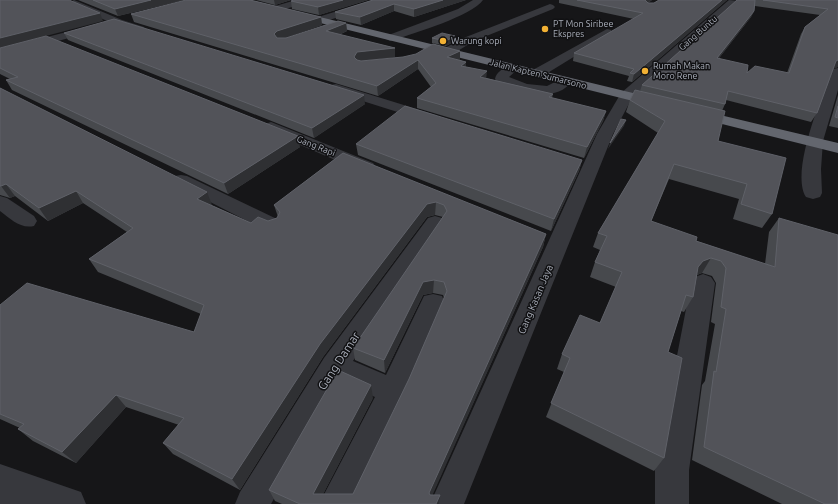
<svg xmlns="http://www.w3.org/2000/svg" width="838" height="504" viewBox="0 0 838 504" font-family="Ubuntu,sans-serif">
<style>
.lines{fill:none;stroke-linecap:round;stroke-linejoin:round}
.minor{fill:#37383d;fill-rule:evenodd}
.highway{fill:#63666e;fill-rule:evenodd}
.wall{fill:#47494d;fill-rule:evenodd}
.shaded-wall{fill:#2f3033}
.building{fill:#525359;stroke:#5f6168}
.poi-dot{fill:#f2b134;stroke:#111113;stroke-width:1.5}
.labels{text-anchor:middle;stroke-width:3;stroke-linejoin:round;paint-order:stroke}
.far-poi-label{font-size:9px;fill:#a8adb8;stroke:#111113;text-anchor:start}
.far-street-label{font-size:9px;fill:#a8adb8;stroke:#111113}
.street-label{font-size:10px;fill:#a8adb8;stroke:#111113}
.near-street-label{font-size:12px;fill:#a8adb8;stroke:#111113}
</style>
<rect width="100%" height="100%" fill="#161618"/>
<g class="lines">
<!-- minor -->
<path class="minor" d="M74,0L122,20L144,27L145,29L140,32L114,24L71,5L69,3Z
M296,0H311L309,2L275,12L270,9L272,7Z
M373,0H388L386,2L323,22H315L314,20L315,18Z
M473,0H483C472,16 414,33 394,40L390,41L384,38L386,36L458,9Z
M729,0L738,1L632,98L613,134L464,504H430L597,134L621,93Z
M550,4L553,5L555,7L553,9L474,41L451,55H443L441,52L443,49L466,37Z
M94,25L98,26L99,28L98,30L0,57V49Z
M607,29L611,30L612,32L611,34L541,77H531L530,74L531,71Z
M513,64L517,65L519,68L509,77L527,84L547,86L565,77L570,78L572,81C556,104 517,93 497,82L495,79C496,72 506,66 513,64Z
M838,68V90L823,141L821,169L822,193L820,197L813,199L806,197C790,173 821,97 832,72L833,69Z
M336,84L436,115L439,118L436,121L431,123L426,121L331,91L329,88L331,85Z
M271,122L373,163L376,167L373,171L367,172L361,171L265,130L263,127L265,124Z
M181,175L187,176L279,220L282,225L279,230L272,232L265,230L175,184L172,180L175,176Z
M0,196L7,198L34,216L37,221L34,226C20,229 11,219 0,211Z
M435,216L442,218L445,223L353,361L386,375L424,296L433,294L442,296L445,303L408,391L354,504H319L375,397L340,381L271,504H235L240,492L324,358L428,218Z
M703,274L711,277L715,283L689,470V504H655V470L691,283L695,277Z
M0,464L81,492L86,504H0Z"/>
<!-- highway -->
<path class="highway" d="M234,0H250L666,101L668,104L666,107L661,108L236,2Z
M695,109L838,143V153L690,116L688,113L690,110Z"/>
</g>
<!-- wall -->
<path class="wall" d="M78,0H183L118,16Z
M256,0H291L275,5Z
M368,0L319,15L292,9L291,1Z
M373,0H466L414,17L394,11L361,25L336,19L335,12Z
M559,0H652L648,3H654L659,0H727L632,82L627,81L629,76L573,61L574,53L634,19L559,3Z
M737,0H838V67L834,68L817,113L811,122L726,100L725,104L722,111L718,141L772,214L762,228L733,219L739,199L669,179L651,221L696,241L765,264L769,232L779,218L838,504H782L692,460L702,385L705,381L715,324L711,322L716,283L712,276L702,273L697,275L693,297L684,312L681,311L668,352L664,458L654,471L546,417L564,372L557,369L562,354L600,323L616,287L590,277L595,262L600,250L593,247L598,233L658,133L626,112L630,100L640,91L642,85ZM755,6L820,15L805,27L801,34L787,73H747L719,58L751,17L754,11Z
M131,14L321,17L322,25L284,38L346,23L347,31L339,35L395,48V57L358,61H361L460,60H459L466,62V67L486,78L553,94L552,98L606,111L603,121L584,158L417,108V98L431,87L418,69L378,96L134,22Z
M64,33L365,104L314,138L68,40Z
M455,36V41L446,46L432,43V38Z
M0,48L300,147L228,194L12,90L6,80L10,79L0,74Z
M0,88L212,205H211L251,223L268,221L277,218L278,217L274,205L343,153L546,234L543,247L432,495L439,504H282L275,501L269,490L373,398L323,494H353L409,379L444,298L443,295L433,293L423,295L385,373L355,360L353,348L443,217L435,215L427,217L323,357L240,490L173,454L163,443L179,425L126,407L76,463L33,441L18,429L20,428L0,419V305L194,332L201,314L98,272L89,259L127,232L83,203L48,221L15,196L10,198L0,195Z
M838,95V128L829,126Z
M356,144L582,160L579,171L551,231L358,155Z"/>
<!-- shaded-wall -->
<path class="shaded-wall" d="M151,0H183L118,16L115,9Z
M274,0H291L275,5Z
M343,0H368L319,15L318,7Z
M443,0H466L414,17V9Z
M644,0H652L643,6Z
M722,0H727L632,82L634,74Z
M394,4V11L361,25L360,17Z
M754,11L751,17L713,66L717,58Z
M100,13L103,21L0,48V38Z
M321,17L322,25L279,40L274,34L277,31Z
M346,23L347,31L327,40L326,31Z
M455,36V41L446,46V41Z
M395,48V57L358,61L355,66L354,57L357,52Z
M460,51V60L447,66V57Z
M418,60V69L378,96L377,86Z
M838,60V67L832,69L836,61Z
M466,62V71L461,66Z
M487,71L486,81L480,77Z
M364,95L365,104L314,138L312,128Z
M606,111L603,121L584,158L587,147Z
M626,120L624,126L608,149L610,143Z
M298,136L300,147L228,194L224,183Z
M582,160L579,171L551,231L554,219Z
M6,184L15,196L10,198L1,186Z
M76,191L83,203L48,221L39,208Z
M207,192L212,205L202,211L197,199Z
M436,202L435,215L427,217L323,357L240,490L232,479L320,344L427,204Z
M546,234L543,247L429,503V493Z
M711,258L702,273L694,276L698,267L703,261Z
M434,280L433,293L423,295L385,373L384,360L423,282Z
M371,385L373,398L318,504L313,494Z
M116,395L126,407L76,463L62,452Z
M440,495L439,504H436Z"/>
<!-- building -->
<path class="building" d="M0,0H69L100,13L0,38Z
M93,0H151L115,9Z
M186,0H250L321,17L277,31L274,34L277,38H286L338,21L346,23L326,31L395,48L357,52L354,57L357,60L361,61L403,57L416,54L433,44L460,51L447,57L466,62L461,66L487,71L480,77L553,94L549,97L606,111L587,147L417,98L436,83L418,60L377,86L131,14Z
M294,0H343L318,7L291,1Z
M373,0H443L414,9L394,4L360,17L335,12Z
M577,0H645L648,3H654L659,0H722L634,74L630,73L634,69L574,53L643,13Z
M737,0H755L754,11L717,58L748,65L747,73L755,66L789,73L805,27L828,9L763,0H838V60L836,61L817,113L728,91L725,104L642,85Z
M114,19L364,95L312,128L64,33Z
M442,33L455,36L446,41L432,38Z
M46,36L298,136L224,183L6,80L18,77L0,68V48Z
M0,88L207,192L197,199L251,223L258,217L268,221L277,218L280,212L274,205L343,153L546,234L429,493L430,495H440L436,504H300L269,490L338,370L371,385L313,494H353L409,379L447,291L444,282L434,280L423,282L384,360L353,348L447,211L444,205L436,202L427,204L320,344L232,479L163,443L184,418L116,395L62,452L18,429L24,424L0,414V305L27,283L194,332L204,305L89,259L133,228L76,191L39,208L6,184L1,186H0Z
M635,90L725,111L718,141L786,158L772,214L741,204L747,184L674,164L651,221L697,237L696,241L775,267L779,218L838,235V504H825L704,447L714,371L716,372L726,309L721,307L726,268L721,261L711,258L703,261L698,267L693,297L686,295L668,352L682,358L664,458L551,403L570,358L562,354L580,315L600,323L622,272L595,262L607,236L598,233L665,121L630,100Z
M405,106L582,160L554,219L356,144Z
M838,106V118L835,117Z
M621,119L626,120L610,143Z"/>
<!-- markers -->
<g class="poi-dot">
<circle cx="545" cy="29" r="4"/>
<circle cx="443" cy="41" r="4"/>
<circle cx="645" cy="71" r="4"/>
</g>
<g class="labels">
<!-- far-poi labels -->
<g class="far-poi-label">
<text x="553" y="27">PT Mon Siribee<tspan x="553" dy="10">Ekspres</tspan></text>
<text x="451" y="44">Warung kopi</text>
<text x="653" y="69">Rumah Makan<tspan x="653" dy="10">Moro Rene</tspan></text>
</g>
<!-- far-street labels -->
<g class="far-street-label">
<text transform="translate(698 33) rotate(-41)" y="3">Gang Buntu</text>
<text transform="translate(538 74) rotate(14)" y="3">Jalan Kapten Sumarsono</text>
<text transform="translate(316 146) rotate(22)" y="3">Gang Rapi</text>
</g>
<!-- street labels -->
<g class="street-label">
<text transform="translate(535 299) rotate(-67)" y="4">Gang Kasan Jaya</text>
</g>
<!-- near-street labels -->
<g class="near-street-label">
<text transform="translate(339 361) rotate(-57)" y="4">Gang Damar</text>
</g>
</g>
</svg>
